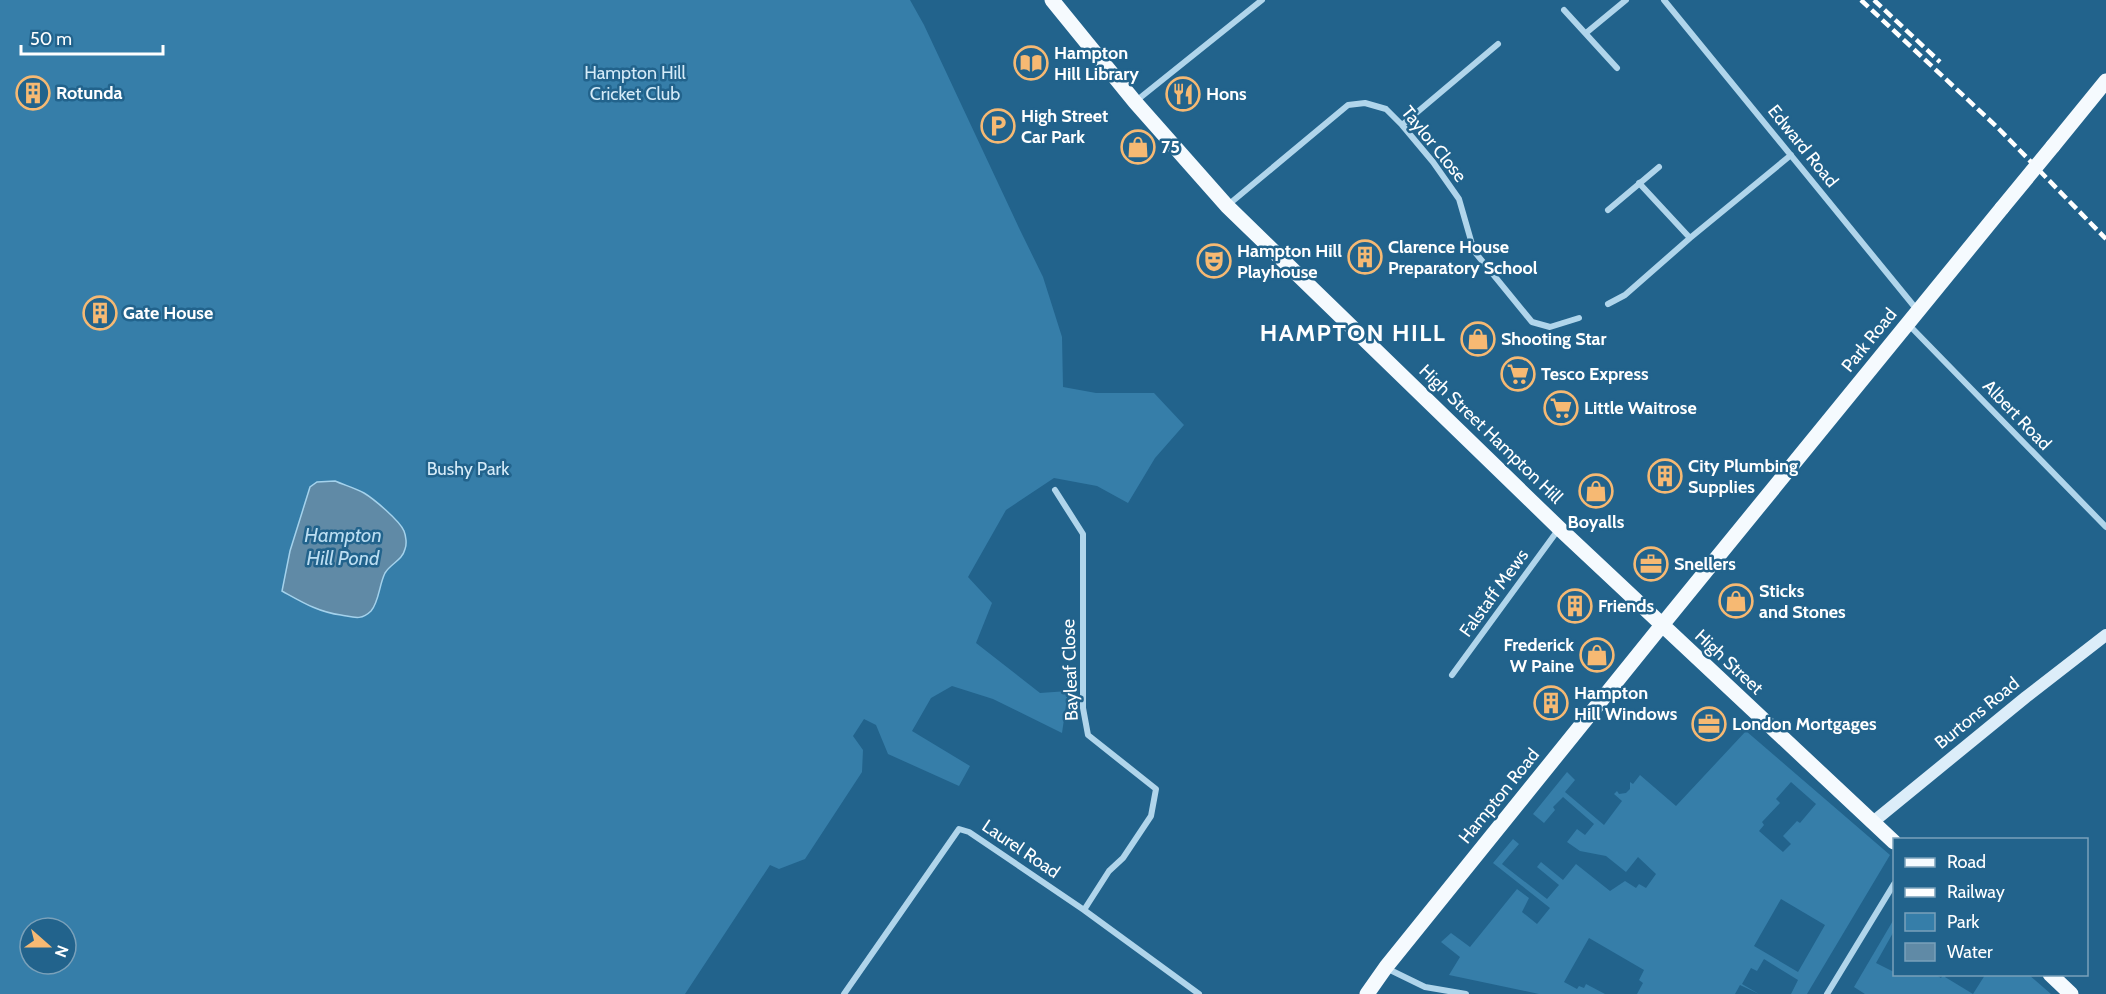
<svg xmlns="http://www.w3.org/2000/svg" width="2106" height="994" viewBox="0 0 2106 994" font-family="Cabin,sans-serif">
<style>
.green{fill:#367ea9;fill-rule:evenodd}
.water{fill:#608aa6;stroke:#a4d2ec;stroke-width:1.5}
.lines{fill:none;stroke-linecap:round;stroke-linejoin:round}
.street{stroke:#b0d5eb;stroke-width:6}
.secondary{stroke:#dcedf9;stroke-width:12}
.primary{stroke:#f5fafe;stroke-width:15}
.rail{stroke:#fff;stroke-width:4.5;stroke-dasharray:10 4.5;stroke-linecap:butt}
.primary-bridge{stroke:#f5fafe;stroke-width:15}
.labels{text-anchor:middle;stroke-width:5;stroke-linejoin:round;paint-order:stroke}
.poi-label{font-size:18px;font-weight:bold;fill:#fff;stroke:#22638c;text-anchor:start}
.park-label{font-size:18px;fill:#d5ebf8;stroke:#22638c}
.street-label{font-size:18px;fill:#fff;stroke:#22638c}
.water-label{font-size:20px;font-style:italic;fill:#bcdef2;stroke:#22638c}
.district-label{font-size:24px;font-weight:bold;letter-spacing:1.5px;fill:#fff;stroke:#22638c}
</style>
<rect width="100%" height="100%" fill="#22638c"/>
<!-- green -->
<path class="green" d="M0,0H910L924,25L1019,228L1043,277L1062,337L1063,387L1096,393H1154L1184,425L1155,458L1128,503L1097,486L1054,478L1006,510L968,577L992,603L976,643L1040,693L1068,691L1062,733L993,699L952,686L931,698L912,731L970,766L959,786L888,754L876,725L864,719L853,736L863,750L862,772L805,859L779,869L770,865L685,994H0ZM30,928H66V964H30Z
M1746,731L1890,855L1807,994H1791L1798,980L1764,959L1757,971L1751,968L1742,984L1759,994L1740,985L1735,994H1637L1643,983L1639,980L1644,970L1589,938L1564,982L1577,989L1579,986L1584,988L1586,984L1605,994H1539L1449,975L1460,957L1441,942L1451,933L1470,947L1517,889L1529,898L1522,912L1537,924L1550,908L1493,863L1513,839L1519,844L1502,864L1547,899L1559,885L1537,867L1541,862L1563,880L1576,864L1610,891L1625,881L1636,888L1639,884L1646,888L1656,874L1638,857L1626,872L1606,856L1580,851L1567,842L1577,829L1585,835L1594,824L1563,797L1553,807L1555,810L1544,823L1533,814L1567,772L1575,780L1565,792L1604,825L1622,801L1614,794L1617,791L1619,794L1626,793L1630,789V782L1633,784L1640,775L1676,806ZM1791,782L1816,804L1800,823L1797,821L1783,836L1791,844L1783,852L1759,831L1764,825L1762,822L1780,803L1776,799ZM1781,899L1825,925L1798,972L1754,946Z
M1894,919V931L1876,963L1894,972V974L1936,975L1941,978L1943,975H1946L1945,977L1973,994H1865L1854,987Z
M2029,975L2051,994H1973L1985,975Z"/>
<!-- water -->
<path class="water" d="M335,481C344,485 355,488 364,493C374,499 400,521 404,531C406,536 407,544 405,549C402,561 391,563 385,573C379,585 379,602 371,611C361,621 353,617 341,615C318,612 302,602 282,591L290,551L310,487L317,482Z"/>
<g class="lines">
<!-- street -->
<path class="street" d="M1664,0L1918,311
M1564,10L1617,68
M1586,33L1626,0
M1136,101L1262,0
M1402,125L1498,44
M1639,183L1690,238
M1228,205L1348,105L1365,103L1386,109L1402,125L1433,162L1459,199L1474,251L1532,322L1550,327L1579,318
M1608,210L1659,167
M1608,304L1625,295L1690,238L1791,155
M1908,324L2106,527
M1055,490L1083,534V708L1088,735L1156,789L1151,816L1123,858L1109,871L1084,910
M1452,675L1558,530
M1386,968L1425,987L1466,994
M844,994L959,829L969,832L1084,910L1199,994
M1827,994L1894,884"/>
<!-- secondary -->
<path class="secondary" d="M1873,822L2026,697L2106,635"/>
<!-- primary -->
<path class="primary" d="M1052,0L1135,102L1227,206L1560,529L1894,842
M2053,146L2106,81
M2050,974L2071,994
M1367,994L1386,967L1662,625L2002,208"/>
<!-- rail -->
<path class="rail" d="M1861,0L1997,127L2106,239
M1874,0L1940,62"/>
<!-- primary-bridge -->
<path class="primary-bridge" d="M2002,208L2053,146"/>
</g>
<!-- icons -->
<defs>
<symbol id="library-ring" viewBox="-11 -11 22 22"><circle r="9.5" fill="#22638c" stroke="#f6b973" stroke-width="1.5"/><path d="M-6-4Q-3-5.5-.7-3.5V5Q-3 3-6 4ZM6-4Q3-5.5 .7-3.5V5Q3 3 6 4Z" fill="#f6b973"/></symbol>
<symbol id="building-ring" viewBox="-11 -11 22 22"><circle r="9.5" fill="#22638c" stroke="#f6b973" stroke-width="1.5"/><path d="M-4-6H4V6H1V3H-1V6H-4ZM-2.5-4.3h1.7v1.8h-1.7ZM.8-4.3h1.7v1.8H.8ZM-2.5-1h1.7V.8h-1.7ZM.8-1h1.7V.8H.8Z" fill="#f6b973"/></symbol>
<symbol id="restaurant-ring" viewBox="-11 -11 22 22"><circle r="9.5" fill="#22638c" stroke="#f6b973" stroke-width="1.5"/><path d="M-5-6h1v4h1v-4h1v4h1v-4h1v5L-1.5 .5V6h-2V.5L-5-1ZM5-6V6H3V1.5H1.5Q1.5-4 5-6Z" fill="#f6b973"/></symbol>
<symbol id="parking-ring" viewBox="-11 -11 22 22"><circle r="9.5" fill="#22638c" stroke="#f6b973" stroke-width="1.5"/><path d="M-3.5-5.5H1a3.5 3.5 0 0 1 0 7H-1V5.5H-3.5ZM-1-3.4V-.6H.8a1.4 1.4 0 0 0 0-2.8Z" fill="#f6b973"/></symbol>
<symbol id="shop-ring" viewBox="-11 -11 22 22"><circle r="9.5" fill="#22638c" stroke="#f6b973" stroke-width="1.5"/><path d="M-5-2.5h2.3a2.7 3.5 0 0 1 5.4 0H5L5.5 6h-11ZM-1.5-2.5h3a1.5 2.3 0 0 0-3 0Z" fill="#f6b973"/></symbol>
<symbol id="theatre-ring" viewBox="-11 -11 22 22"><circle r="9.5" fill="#22638c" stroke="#f6b973" stroke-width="1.5"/><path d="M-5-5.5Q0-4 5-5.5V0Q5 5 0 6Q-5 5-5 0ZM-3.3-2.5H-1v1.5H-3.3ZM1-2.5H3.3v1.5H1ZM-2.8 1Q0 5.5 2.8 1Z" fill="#f6b973"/></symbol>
<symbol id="supermarket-ring" viewBox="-11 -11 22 22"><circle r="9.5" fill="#22638c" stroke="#f6b973" stroke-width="1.5"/><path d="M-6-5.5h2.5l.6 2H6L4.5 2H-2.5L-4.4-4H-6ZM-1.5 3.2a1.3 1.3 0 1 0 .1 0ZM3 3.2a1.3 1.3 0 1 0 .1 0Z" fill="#f6b973"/></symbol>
<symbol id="office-ring" viewBox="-11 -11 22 22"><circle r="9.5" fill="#22638c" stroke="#f6b973" stroke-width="1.5"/><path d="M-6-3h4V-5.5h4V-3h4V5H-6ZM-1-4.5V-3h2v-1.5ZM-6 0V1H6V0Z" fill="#f6b973"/></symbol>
</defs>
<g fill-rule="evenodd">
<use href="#library-ring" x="1012" y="44" width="38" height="38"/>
<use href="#building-ring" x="14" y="74" width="38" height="38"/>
<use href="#restaurant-ring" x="1164" y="75" width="38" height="38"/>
<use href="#parking-ring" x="979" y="107" width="38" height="38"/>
<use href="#shop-ring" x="1119" y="128" width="38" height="38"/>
<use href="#building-ring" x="1346" y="238" width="38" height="38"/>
<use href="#theatre-ring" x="1195" y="242" width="38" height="38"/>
<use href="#building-ring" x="81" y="294" width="38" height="38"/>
<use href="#shop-ring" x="1459" y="320" width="38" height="38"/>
<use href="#supermarket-ring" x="1499" y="355" width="38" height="38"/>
<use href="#supermarket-ring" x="1542" y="389" width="38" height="38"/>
<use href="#building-ring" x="1646" y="457" width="38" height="38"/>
<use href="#shop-ring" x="1577" y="472" width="38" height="38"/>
<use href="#office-ring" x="1632" y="545" width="38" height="38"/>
<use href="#shop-ring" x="1717" y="582" width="38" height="38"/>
<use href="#building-ring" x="1556" y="587" width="38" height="38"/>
<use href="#shop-ring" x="1578" y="636" width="38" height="38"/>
<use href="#building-ring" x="1532" y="684" width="38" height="38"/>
<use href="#office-ring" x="1690" y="705" width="38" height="38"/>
</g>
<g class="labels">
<!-- poi labels -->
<g class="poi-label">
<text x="1054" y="59">Hampton<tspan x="1054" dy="21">Hill Library</tspan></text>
<text x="56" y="99">Rotunda</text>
<text x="1206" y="100">Hons</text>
<text x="1021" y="122">High Street<tspan x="1021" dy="21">Car Park</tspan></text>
<text x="1161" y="153">75</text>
<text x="1388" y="253">Clarence House<tspan x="1388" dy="21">Preparatory School</tspan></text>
<text x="1237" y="257">Hampton Hill<tspan x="1237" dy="21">Playhouse</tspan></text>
<text x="123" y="319">Gate House</text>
<text x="1501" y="345">Shooting Star</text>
<text x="1541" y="380">Tesco Express</text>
<text x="1584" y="414">Little Waitrose</text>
<text x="1688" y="472">City Plumbing<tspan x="1688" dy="21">Supplies</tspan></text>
<text x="1596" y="528" text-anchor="middle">Boyalls</text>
<text x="1674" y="570">Snellers</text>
<text x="1759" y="597">Sticks<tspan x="1759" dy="21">and Stones</tspan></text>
<text x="1598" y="612">Friends</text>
<text x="1574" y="651" text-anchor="end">Frederick<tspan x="1574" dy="21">W Paine</tspan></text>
<text x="1574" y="699">Hampton<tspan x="1574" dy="21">Hill Windows</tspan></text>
<text x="1732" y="730">London Mortgages</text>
</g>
<!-- park labels -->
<g class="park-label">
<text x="635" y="79">Hampton Hill<tspan x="635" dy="21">Cricket Club</tspan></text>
<text x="468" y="475">Bushy Park</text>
</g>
<!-- street labels -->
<g class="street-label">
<text transform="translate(1434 144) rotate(51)" y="6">Taylor Close</text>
<text transform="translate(1803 146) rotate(51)" y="6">Edward Road</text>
<text transform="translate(1869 340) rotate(-51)" y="6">Park Road</text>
<text transform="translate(2017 415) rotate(46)" y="6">Albert Road</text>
<text transform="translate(1491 434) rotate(44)" y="6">High Street Hampton Hill</text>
<text transform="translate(1494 593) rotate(-54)" y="6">Falstaff Mews</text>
<text transform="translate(1729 662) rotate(43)" y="6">High Street</text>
<text transform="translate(1070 670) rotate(-92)" y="6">Bayleaf Close</text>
<text transform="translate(1977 713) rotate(-39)" y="6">Burtons Road</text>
<text transform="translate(1499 796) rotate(-51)" y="6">Hampton Road</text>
<text transform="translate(1021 849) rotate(34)" y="6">Laurel Road</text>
</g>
<!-- water labels -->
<g class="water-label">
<text x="343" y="542">Hampton<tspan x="343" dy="23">Hill Pond</tspan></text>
</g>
<!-- district labels -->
<g class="district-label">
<text x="1353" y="341">HAMPTON HILL</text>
</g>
</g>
<!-- legend -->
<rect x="1893" y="838" width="195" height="138" fill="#22638c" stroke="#7aa1ba" stroke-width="1.5"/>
<rect x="1905" y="858" width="30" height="9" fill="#f5fafe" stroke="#7aa1ba" stroke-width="1.5"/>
<text x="1947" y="868" font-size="18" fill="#ffffff">Road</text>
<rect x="1905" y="888" width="30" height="9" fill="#ffffff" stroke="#7aa1ba" stroke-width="1.5"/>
<text x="1947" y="898" font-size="18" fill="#ffffff">Railway</text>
<rect x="1905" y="913" width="30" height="18" fill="#367ea9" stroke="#7aa1ba" stroke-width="1.5"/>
<text x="1947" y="928" font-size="18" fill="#ffffff">Park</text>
<rect x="1905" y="943" width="30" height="18" fill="#608aa6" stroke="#7aa1ba" stroke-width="1.5"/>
<text x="1947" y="958" font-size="18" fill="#ffffff">Water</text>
<!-- north arrow -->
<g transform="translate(48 946) rotate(111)"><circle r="28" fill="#22638c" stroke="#7aa1ba" stroke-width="1.5"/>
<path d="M0-4.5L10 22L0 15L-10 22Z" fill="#f6b973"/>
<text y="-9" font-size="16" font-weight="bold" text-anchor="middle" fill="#ffffff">N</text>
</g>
<!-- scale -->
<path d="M21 45v9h142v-9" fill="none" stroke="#ffffff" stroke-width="3"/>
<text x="30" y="45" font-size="18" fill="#ffffff" stroke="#22638c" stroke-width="4.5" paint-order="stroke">50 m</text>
</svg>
